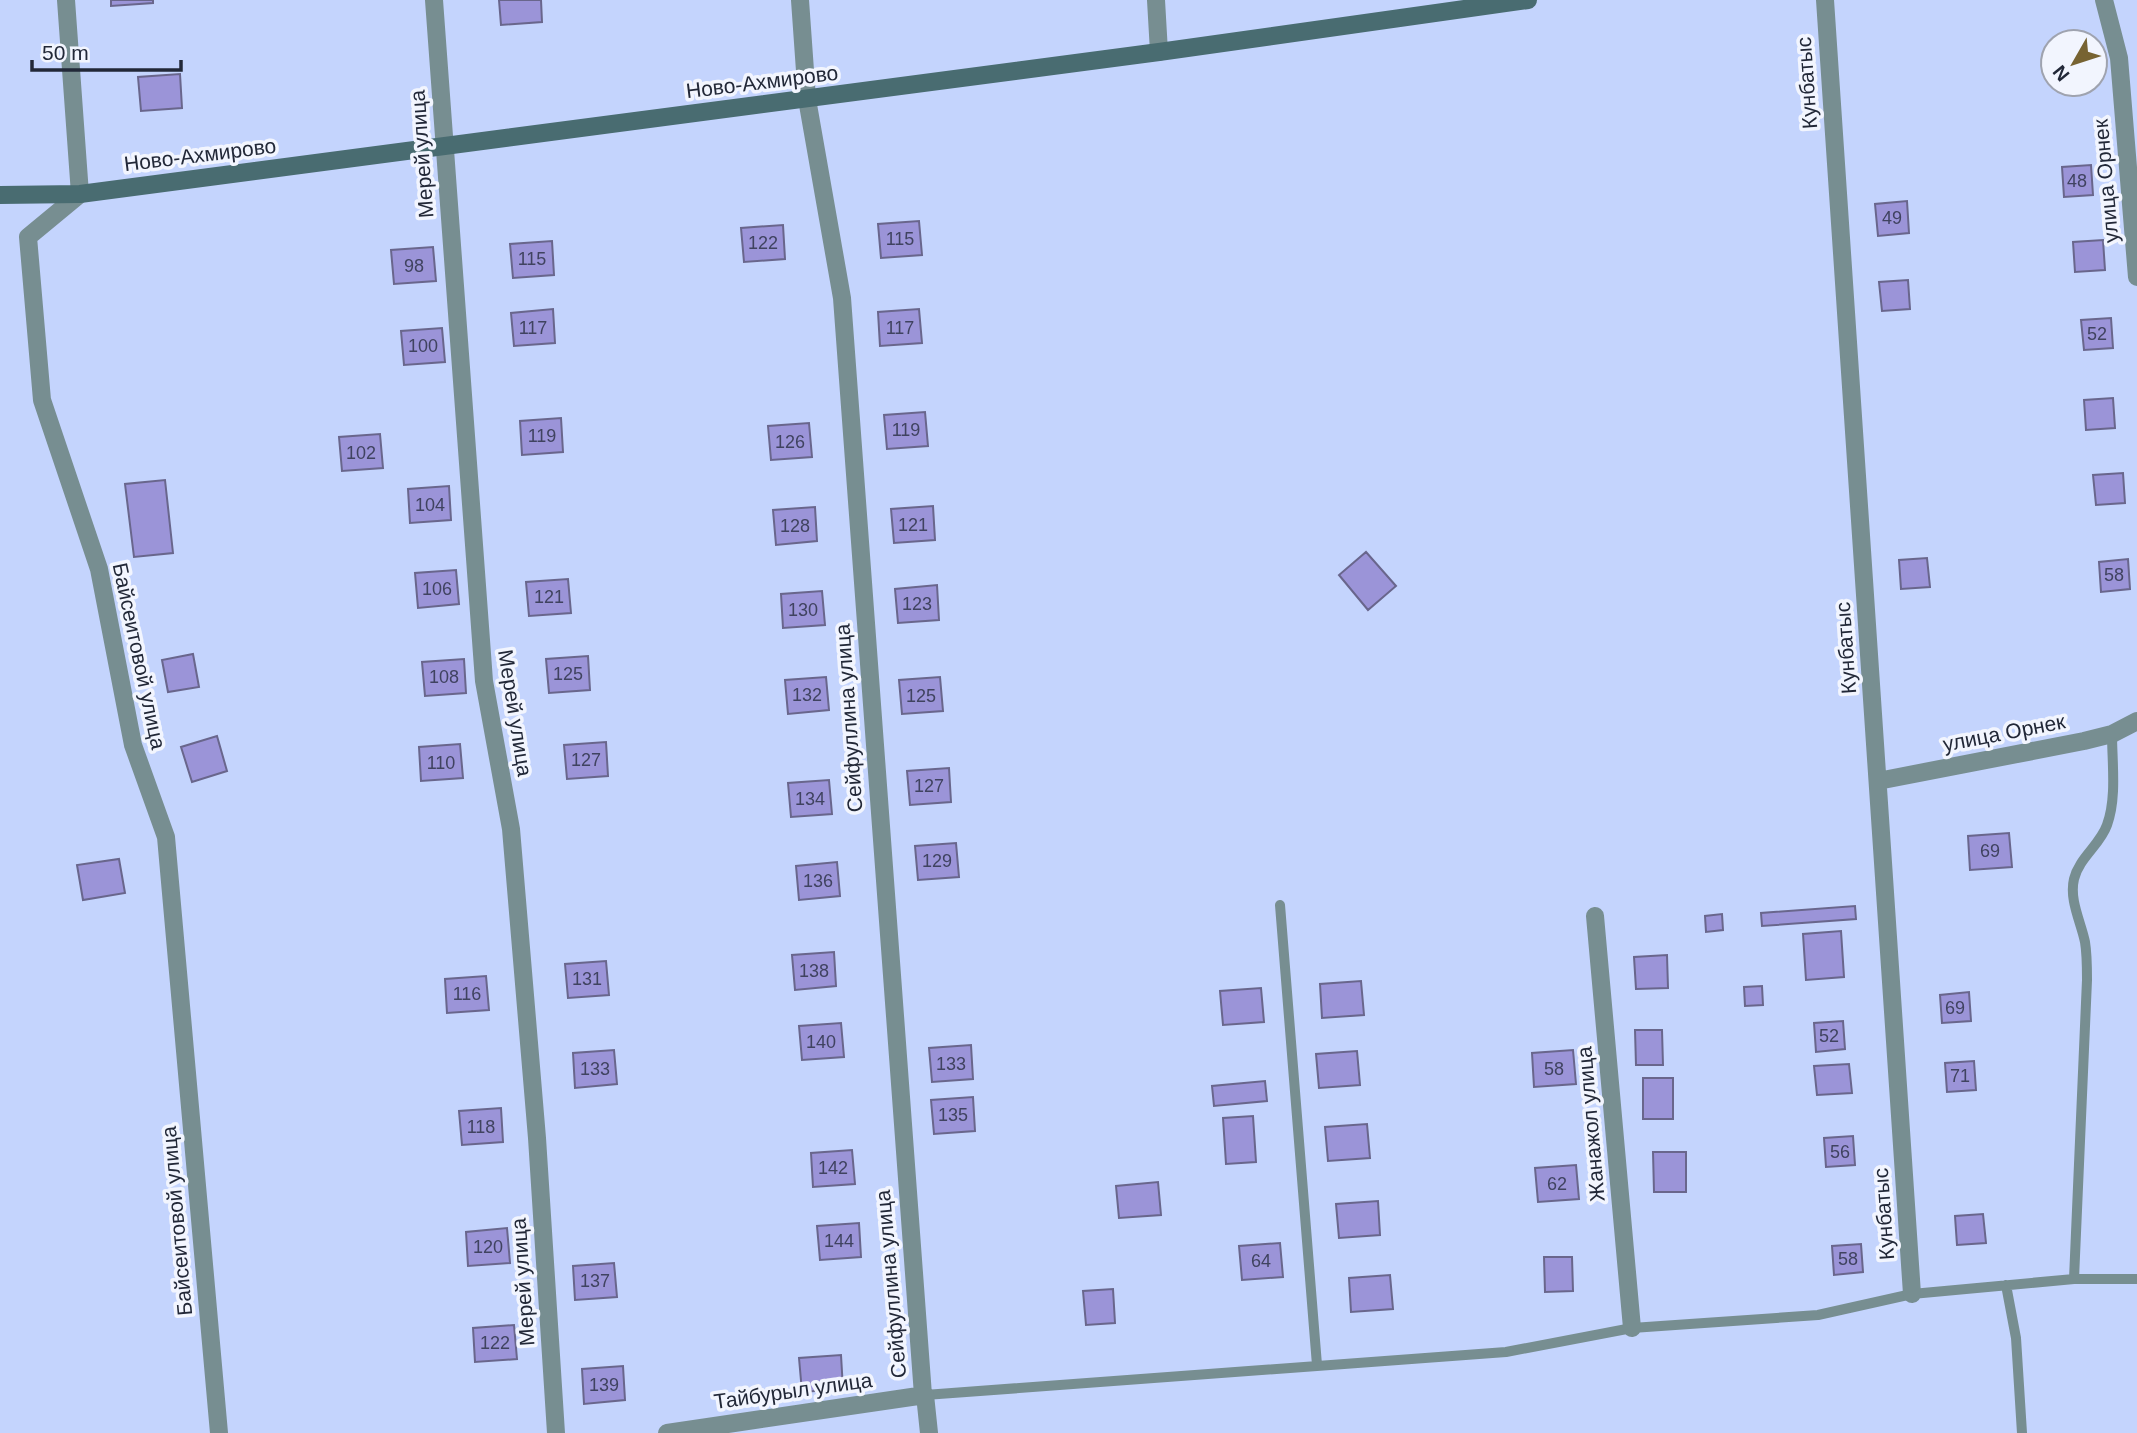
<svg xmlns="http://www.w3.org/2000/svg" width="2137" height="1433" viewBox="0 0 2137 1433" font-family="Helvetica,sans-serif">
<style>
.building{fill:#9b94d8;stroke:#69668c;stroke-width:2}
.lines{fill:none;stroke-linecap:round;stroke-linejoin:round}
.lane{stroke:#778e91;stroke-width:10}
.street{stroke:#778e91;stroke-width:18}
.secondary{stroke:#496c71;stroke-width:18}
.labels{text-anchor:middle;stroke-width:7;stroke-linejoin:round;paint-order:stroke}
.number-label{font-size:18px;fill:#404360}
.street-label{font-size:21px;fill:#222838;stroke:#f2f5fe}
</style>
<rect width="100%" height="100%" fill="#c4d4fd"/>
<!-- building -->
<path class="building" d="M111,0H153V3L111,6Z
M499,0H541L542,22L501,25Z
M180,74L182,108L141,111L138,77Z
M2091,165L2093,195L2064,197L2062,167Z
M1907,201L1909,233L1878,236L1875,204Z
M919,221L922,255L881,258L878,224Z
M783,225L785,259L744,262L741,228Z
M2103,240L2105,270L2075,272L2073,242Z
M552,241L554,275L513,278L510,244Z
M433,247L436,281L394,284L391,250Z
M1908,280L1910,309L1882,311L1879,282Z
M553,309L555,343L514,346L511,313Z
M919,309L922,343L880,346L878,312Z
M2111,318L2113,348L2084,350L2081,320Z
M442,328L445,362L404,365L401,331Z
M2113,398L2115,428L2086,430L2084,400Z
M925,412L928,446L887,449L884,415Z
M561,418L563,452L522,455L520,421Z
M809,423L812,457L771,460L768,426Z
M380,434L383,468L342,471L339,437Z
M2123,473L2125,503L2096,505L2093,475Z
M165,480L173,553L134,557L125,484Z
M449,486L451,520L410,523L408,489Z
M933,506L935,540L894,543L891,509Z
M815,507L817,541L776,545L773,510Z
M1366,552L1396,586L1368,610L1339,575Z
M1927,558L1930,587L1901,589L1899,560Z
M2128,559L2130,589L2101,592L2099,562Z
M456,570L459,604L418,608L415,573Z
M568,579L571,613L529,616L526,582Z
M937,585L939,620L898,623L895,589Z
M822,591L825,625L783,628L781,594Z
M193,654L199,687L168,692L162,660Z
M588,656L590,690L549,693L546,659Z
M464,659L466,693L425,696L422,662Z
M826,677L829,710L788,714L785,680Z
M940,677L943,711L902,714L899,680Z
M217,736L227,771L192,782L181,747Z
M606,742L608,776L567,779L564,745Z
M460,744L463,778L421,781L419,747Z
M949,768L951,802L910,805L907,771Z
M829,780L832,814L791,817L788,783Z
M2009,833L2012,867L1970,870L1968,836Z
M956,843L959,877L918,880L915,846Z
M119,859L125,893L83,900L77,865Z
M837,862L840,896L799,900L796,866Z
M1855,906L1856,919L1762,926L1761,913Z
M1722,914L1723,930L1706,932L1705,916Z
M1841,931L1844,977L1806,980L1803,934Z
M834,952L836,986L795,990L792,955Z
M1667,955L1668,988L1636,989L1634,957Z
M606,961L609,995L568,998L565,964Z
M486,976L489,1010L447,1013L445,979Z
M1361,981L1364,1015L1322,1018L1320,984Z
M1762,986L1763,1005L1745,1006L1744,987Z
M1261,988L1264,1022L1223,1025L1220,991Z
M1969,992L1971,1021L1942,1023L1940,995Z
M1843,1021L1845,1049L1816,1052L1814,1023Z
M841,1023L844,1057L802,1060L799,1026Z
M1635,1030H1662L1663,1065H1636Z
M971,1045L973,1079L932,1082L929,1048Z
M614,1050L617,1084L575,1088L573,1053Z
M1573,1050L1576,1084L1534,1087L1532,1053Z
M1357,1051L1360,1085L1319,1088L1316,1054Z
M1974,1061L1976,1090L1947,1092L1945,1063Z
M1849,1064L1852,1093L1817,1095L1814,1066Z
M1643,1078H1673V1119H1643Z
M1265,1081L1267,1101L1214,1106L1212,1086Z
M973,1097L975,1131L934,1134L931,1100Z
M501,1108L503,1142L462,1145L459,1111Z
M1253,1116L1256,1162L1226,1164L1223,1118Z
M1367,1124L1370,1158L1328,1161L1325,1127Z
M1853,1136L1855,1165L1826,1167L1824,1138Z
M852,1150L855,1184L813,1187L811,1153Z
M1653,1152H1686V1192H1654Z
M1576,1165L1579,1199L1538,1202L1535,1168Z
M1158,1182L1161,1215L1119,1218L1116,1186Z
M1378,1201L1380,1235L1339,1238L1336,1204Z
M1983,1214L1986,1243L1957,1245L1955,1216Z
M859,1223L861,1257L820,1260L817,1226Z
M507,1228L510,1263L468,1266L466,1232Z
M1280,1243L1283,1277L1242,1280L1239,1246Z
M1861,1244L1863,1272L1834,1275L1832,1246Z
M1544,1257H1572L1573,1291L1545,1292Z
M614,1263L617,1297L575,1300L573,1266Z
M1390,1275L1393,1309L1351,1312L1349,1278Z
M1113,1289L1115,1323L1086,1325L1083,1291Z
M514,1325L517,1359L475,1362L473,1328Z
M841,1355L843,1389L802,1392L799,1358Z
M623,1366L625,1400L584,1404L582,1369Z"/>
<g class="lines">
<!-- lane -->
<path class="lane" d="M1280,905L1317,1365
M2074,1279L2087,980C2087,967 2087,954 2085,942C2081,922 2069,900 2074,879C2079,858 2100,845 2107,825C2117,798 2112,762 2112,734
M2006,1285L2016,1338L2022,1433
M925,1395L1506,1352L1632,1328L1818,1315L1912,1294L2074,1279H2137"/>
<!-- street -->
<path class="street" d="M66,0L80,194L28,237L42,400L99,569L133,745L166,837L219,1433
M434,0L484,681L511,829L537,1138L556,1433
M800,0L807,99L842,298L923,1395H925L929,1433
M1156,0L1159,52
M1825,0L1912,1294
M2104,0L2119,58L2137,277
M1878,781L2084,741L2112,734L2137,721
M1595,916L1632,1328
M667,1433L925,1395"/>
<!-- secondary -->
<path class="secondary" d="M0,195L80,194L1159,52L1528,0"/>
</g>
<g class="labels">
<!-- number labels -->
<g class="number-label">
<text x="2077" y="187">48</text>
<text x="1892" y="224">49</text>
<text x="900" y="245">115</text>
<text x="763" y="249">122</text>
<text x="532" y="265">115</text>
<text x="414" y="272">98</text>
<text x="533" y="334">117</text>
<text x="900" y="334">117</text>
<text x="2097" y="340">52</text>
<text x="423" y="352">100</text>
<text x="906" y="436">119</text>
<text x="542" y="442">119</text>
<text x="790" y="448">126</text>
<text x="361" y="459">102</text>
<text x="430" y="511">104</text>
<text x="913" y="531">121</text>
<text x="795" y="532">128</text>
<text x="2114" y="581">58</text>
<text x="437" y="595">106</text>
<text x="549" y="603">121</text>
<text x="917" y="610">123</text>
<text x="803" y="616">130</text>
<text x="568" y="680">125</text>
<text x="444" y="683">108</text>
<text x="807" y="701">132</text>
<text x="921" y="702">125</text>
<text x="586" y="766">127</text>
<text x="441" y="769">110</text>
<text x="929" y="792">127</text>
<text x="810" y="805">134</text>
<text x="1990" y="857">69</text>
<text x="937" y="867">129</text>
<text x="818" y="887">136</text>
<text x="814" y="977">138</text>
<text x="587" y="985">131</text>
<text x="467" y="1000">116</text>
<text x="1955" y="1014">69</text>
<text x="1829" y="1042">52</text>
<text x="821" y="1048">140</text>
<text x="951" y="1070">133</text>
<text x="595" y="1075">133</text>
<text x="1554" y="1075">58</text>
<text x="1960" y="1082">71</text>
<text x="953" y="1121">135</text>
<text x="481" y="1133">118</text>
<text x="1840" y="1158">56</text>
<text x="833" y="1174">142</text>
<text x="1557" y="1190">62</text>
<text x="839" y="1247">144</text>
<text x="488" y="1253">120</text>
<text x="1848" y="1265">58</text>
<text x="1261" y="1267">64</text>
<text x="595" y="1287">137</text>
<text x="495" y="1349">122</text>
<text x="604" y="1391">139</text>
</g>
<!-- street labels -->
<g class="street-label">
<text transform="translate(762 82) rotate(-7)" y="7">Ново-Ахмирово</text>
<text transform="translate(1807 83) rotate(-94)" y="7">Кунбатыс</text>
<text transform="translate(422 154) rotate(-94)" y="7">Мерей улица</text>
<text transform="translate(200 155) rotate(-7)" y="7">Ново-Ахмирово</text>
<text transform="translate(2106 181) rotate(-95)" y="7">улица Орнек</text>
<text transform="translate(1846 648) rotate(-94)" y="7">Кунбатыс</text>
<text transform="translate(139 656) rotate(78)" y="7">Байсеитовой улица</text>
<text transform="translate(515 713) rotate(81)" y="7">Мерей улица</text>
<text transform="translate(849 718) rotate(-94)" y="7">Сейфуллина улица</text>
<text transform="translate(2004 733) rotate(-11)" y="7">улица Орнек</text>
<text transform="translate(1591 1124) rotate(-95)" y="7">Жанажол улица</text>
<text transform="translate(1884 1214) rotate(-94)" y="7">Кунбатыс</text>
<text transform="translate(177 1221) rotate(-95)" y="7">Байсеитовой улица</text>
<text transform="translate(523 1282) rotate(-94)" y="7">Мерей улица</text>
<text transform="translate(891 1284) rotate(-95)" y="7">Сейфуллина улица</text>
<text transform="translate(793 1391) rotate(-8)" y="7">Тайбурыл улица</text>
</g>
</g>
<!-- north arrow -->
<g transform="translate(2074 63) rotate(231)"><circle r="33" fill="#f2f5fe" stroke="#9fa3af" stroke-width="2"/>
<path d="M0-5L12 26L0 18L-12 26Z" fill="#776332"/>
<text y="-10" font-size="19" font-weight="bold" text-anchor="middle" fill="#222838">N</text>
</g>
<!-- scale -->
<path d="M32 60v10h149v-10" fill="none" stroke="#222838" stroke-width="3.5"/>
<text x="42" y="60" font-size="21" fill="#222838" stroke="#f2f5fe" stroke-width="5" paint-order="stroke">50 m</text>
</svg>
